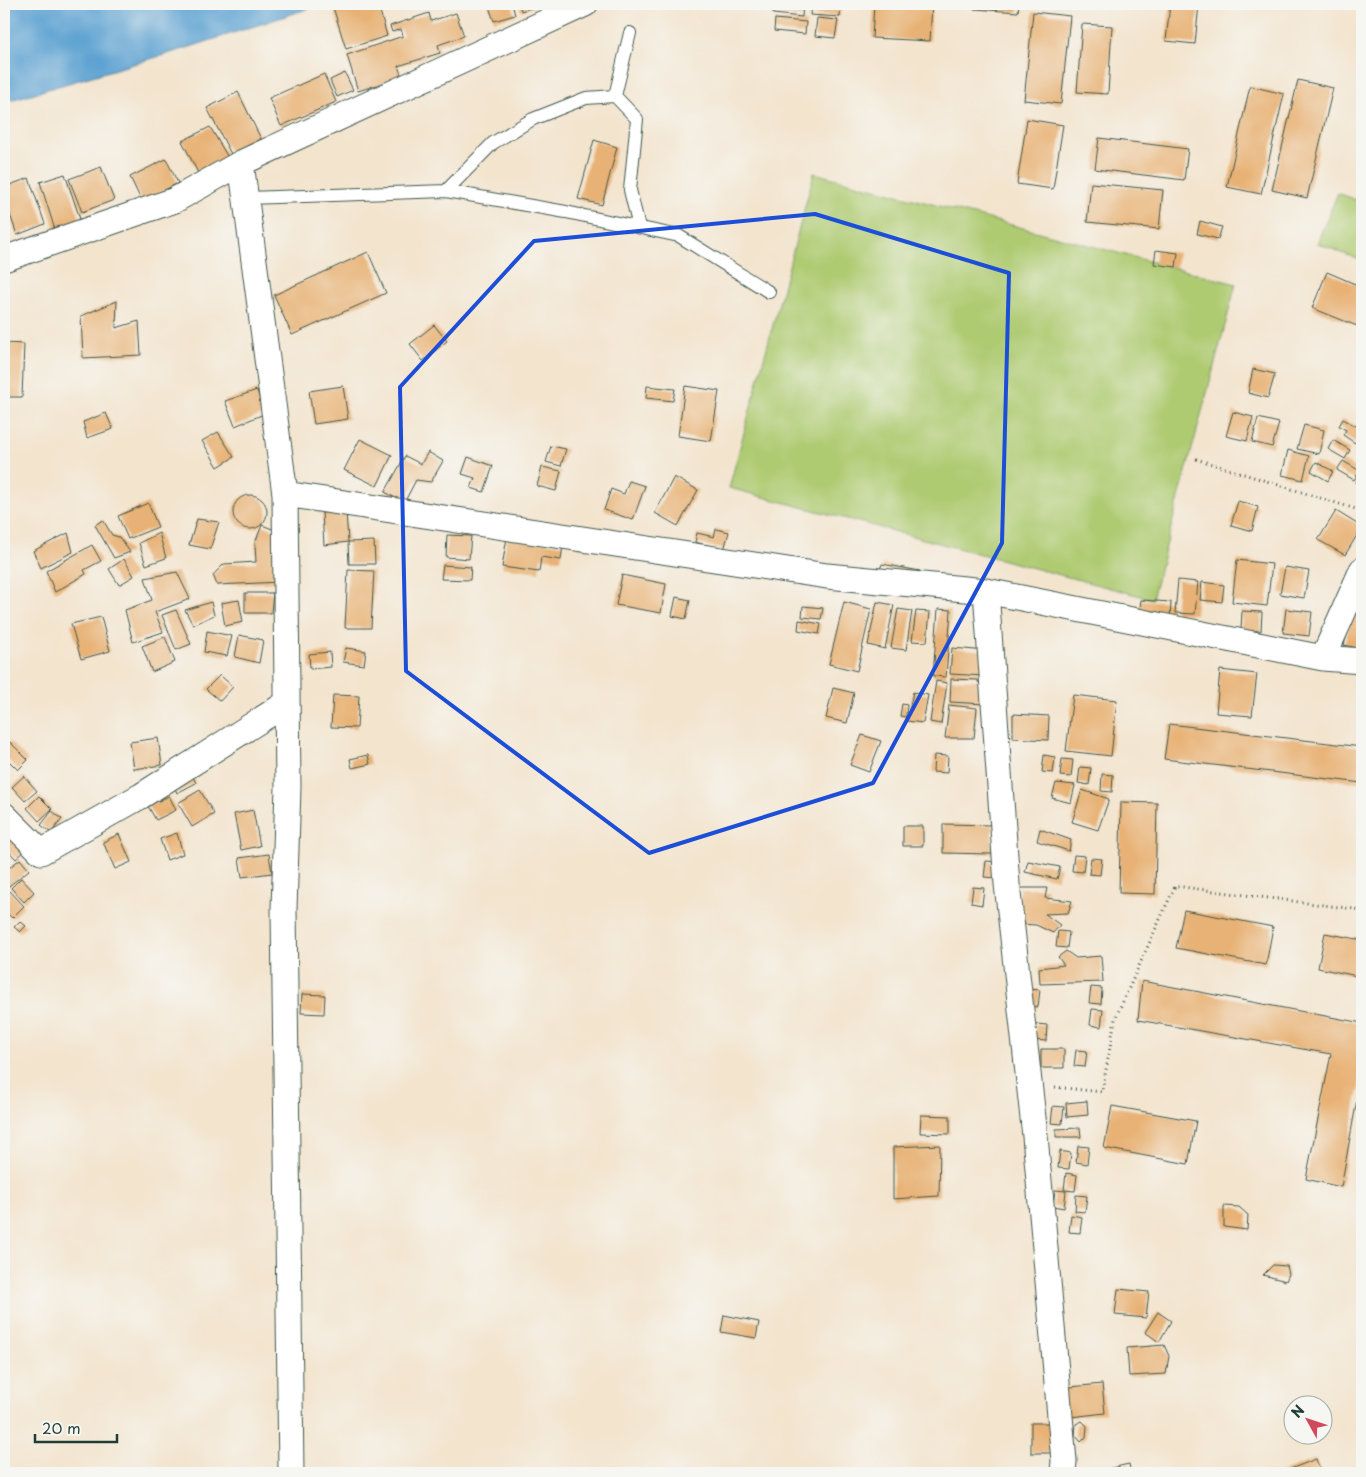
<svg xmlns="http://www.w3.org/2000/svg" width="1366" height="1477" viewBox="0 0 1366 1477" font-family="'Playpen Sans',sans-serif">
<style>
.green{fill:#afcb72;stroke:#678453}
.water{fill:#5da2d2;stroke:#3e7083}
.building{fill:#e8b276}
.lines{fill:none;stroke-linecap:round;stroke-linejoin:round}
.service-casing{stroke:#3f564b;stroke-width:14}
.minor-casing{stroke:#3f564b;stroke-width:27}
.path{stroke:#3f564b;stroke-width:3;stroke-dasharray:1 4;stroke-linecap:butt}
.service{stroke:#fff;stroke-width:12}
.minor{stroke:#fff;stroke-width:25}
.marked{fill:none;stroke:#1d4ed8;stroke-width:4;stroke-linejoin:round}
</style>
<rect width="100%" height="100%" fill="#f6f6f2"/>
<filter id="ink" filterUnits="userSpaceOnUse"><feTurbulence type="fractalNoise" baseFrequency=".02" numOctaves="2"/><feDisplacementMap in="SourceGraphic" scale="10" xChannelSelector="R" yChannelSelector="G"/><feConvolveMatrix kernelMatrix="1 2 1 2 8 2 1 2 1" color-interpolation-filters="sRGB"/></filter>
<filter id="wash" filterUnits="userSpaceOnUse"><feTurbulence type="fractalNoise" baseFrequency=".0096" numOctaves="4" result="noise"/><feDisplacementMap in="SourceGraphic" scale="20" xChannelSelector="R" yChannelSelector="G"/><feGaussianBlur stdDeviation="1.12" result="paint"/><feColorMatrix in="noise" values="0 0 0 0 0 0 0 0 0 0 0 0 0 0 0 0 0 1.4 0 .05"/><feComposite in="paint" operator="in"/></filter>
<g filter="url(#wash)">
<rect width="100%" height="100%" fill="#f3e4ce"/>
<!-- green -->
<path class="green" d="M814,173L1236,284L1152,599L729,488Z
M1338,193L1362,202V261L1317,243Z"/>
<!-- water -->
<path class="water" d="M4,4H323L181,50L4,102Z"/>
<g id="blocks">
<!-- building -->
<path class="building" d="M332,4H378L387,36L346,49Z
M488,4H512L515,15L494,21Z
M519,4H543L521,11Z
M774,4H803L802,17L773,14Z
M811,4H841L840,17L810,15Z
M874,4H932L930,41L872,38Z
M974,4H1019L1018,12L974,9Z
M1170,4H1199L1195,44L1166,41Z
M1033,12L1070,16L1061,104L1024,100Z
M429,13L431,21L456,13L464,36L438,45L440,53L398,66L402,77L358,91L347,55L403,36L401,29L392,32L390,26Z
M817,18L838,20L835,38L815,36Z
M775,19L806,22L805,34L774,31Z
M1082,24L1112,26L1108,94L1077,92Z
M345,73L353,90L337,97L330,80Z
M324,74L336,102L281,126L269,98Z
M1298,80L1333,88L1307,198L1272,190Z
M1250,86L1284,94L1261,194L1227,187Z
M238,92L261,139L231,154L207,108Z
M1027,119L1063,125L1053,189L1017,184Z
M210,127L229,159L200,177L182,141Z
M1099,138L1188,149L1184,180L1095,169Z
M594,140L617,147L602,205L578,199Z
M166,159L178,183L142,202L130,177Z
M101,167L114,200L82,212L69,179Z
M65,174L81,222L55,230L40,182Z
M29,178L45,224L17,235L4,197V187Z
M1091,183L1163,190L1159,229L1087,222Z
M1200,221L1222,227L1218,239L1197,234Z
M1156,250L1178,253L1176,267L1154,264Z
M368,252L386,293L292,335L274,295Z
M1327,272L1362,287V328L1312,308Z
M117,301L116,328L139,321L141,355L83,358L81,316Z
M434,325L447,341L423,361L410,344Z
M4,343L24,344L22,397H7L6,412H4Z
M1253,369L1275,374L1268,398L1248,393Z
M343,386L348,419L314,424L309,391Z
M647,386L675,389L673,401L646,398Z
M685,386L719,391L711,441L678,436Z
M257,390L264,414L235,426L225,401Z
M1233,412L1253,417L1247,441L1226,436Z
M106,413L113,429L87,438L83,422Z
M1258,418L1279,423L1272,447L1252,442Z
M1343,419L1356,426L1359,421L1362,423V431L1355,443L1343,435L1346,430L1339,426Z
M1304,425L1324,430L1319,454L1297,449Z
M218,432L234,457L218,467L202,441Z
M360,439L392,455L377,486L344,470Z
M1333,440L1350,450L1345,459L1328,449Z
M551,446L566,449L561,466L546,462Z
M1288,450L1309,456L1303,480L1282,475Z
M428,452L443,461L431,482L416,480L404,503L385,492L405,456L421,464Z
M468,457L493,466L484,492L471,488L475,478L462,474Z
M1343,461L1360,471L1354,480L1337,470Z
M1316,462L1333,471L1328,481L1311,471Z
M1362,466V485L1356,483Z
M542,467L561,471L556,491L537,486Z
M674,477L698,490L678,526L655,513Z
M629,481L645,486L633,520L604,510L611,489L624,494Z
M233 512a17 17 0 1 1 34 0a17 17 0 1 1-34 0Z
M1238,501L1258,507L1252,531L1231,525Z
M148,503L158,527L128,539L118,516Z
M346,511L348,542L324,545L322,513Z
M1336,511L1362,527L1345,555L1318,540Z
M197,519L219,522L210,549L189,545Z
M103,520L112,535L119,537L130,552L114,558L95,525Z
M262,525L280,532V582L217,585L213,575L224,564L256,562L255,543Z
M716,529L729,532L724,550L695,542L697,533L714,537Z
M68,533L73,552L41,568L33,551Z
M159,533L166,558L146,565L139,543Z
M447,535L471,536L469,559L446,557Z
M507,537L563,545L561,560L541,557L539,572L502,567Z
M374,541L375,564H349L348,542Z
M92,545L101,561L84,570L86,574L55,592L46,571Z
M124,559L134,576L119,585L109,569Z
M1237,560L1272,564L1267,606L1232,602Z
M882,564L920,571V575L880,569Z
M443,565L471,567L470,580L441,579Z
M1285,567L1309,571L1304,598L1280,594Z
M348,570L374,571L371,628H345Z
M177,572L190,599L155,612L163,632L133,642L125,610L152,600L145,578Z
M622,575L666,584L661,613L616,605Z
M1178,580L1198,582L1195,614L1175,613Z
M1202,582L1224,585L1222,602L1200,600Z
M245,593H273L271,613H245Z
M676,597L690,600L686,619L672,616Z
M239,600L243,622L225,626L221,603Z
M1141,600L1171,602L1170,619L1139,617Z
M211,602L214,615L193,625L185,610Z
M844,602L871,609L857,671L829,664Z
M877,602L894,605L885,649L868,645Z
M803,606L823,608L821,619L802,617Z
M898,609L912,611L906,650L891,648Z
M938,609L951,610L946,677L933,676Z
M1286,609L1312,612L1309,636L1283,633Z
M176,610L191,644L176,650L162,615Z
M916,611L930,612L927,642L912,641Z
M1242,611L1262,612L1261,631L1241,630Z
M1353,613L1362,616V649L1344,645Z
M101,617L110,651L81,659L71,624Z
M799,620L821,624L819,634L798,630Z
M207,631L232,636L227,656L204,652Z
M239,635L263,640L259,663L235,657Z
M165,637L175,662L152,672L142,646Z
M346,648L366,651L364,665L343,662Z
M952,648L987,651L985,676L950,674Z
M330,652L331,667L310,669L309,654Z
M1220,670L1257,674L1252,716L1216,713Z
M220,675L233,687L220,701L206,689Z
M951,679L978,680V682L985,688L984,704L950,702Z
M936,681L947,683L941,724L930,722Z
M833,688L854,693L847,723L826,718Z
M913,692L928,695L923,723L907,721Z
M333,695L359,696L357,728L331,727Z
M1073,695L1117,700L1111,756L1066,751Z
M902,704L907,705L906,717L900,716Z
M949,705L977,708L974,738H945Z
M1013,714L1049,716L1048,740L1013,738Z
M1169,724L1362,747V783L1164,759Z
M862,735L881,741L869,772L850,765Z
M158,738L162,765L134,769L130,742Z
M10,742L28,760L18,770L4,756V749Z
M368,755L370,764L352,768L350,759Z
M934,755L948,756L947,773L933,772Z
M1044,755L1055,757L1053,773L1042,772Z
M1062,759L1073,760L1071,777L1060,776Z
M1080,767L1091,768L1089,785L1078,783Z
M190,771L196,783L177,793L172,781Z
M1102,774L1113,775L1112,792L1101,791Z
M24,776L37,791L25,801L12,787Z
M1056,783L1075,785L1071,803L1052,798Z
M200,790L214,814L192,827L178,803Z
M1082,790L1109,799L1098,830L1072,822Z
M39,796L52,809L39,821L27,808Z
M169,796L176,810L156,820L148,806Z
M1121,802L1157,803L1155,894L1119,893Z
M253,810L260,846L241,850L234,814Z
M52,811L62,819L51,833L41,825Z
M943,824L992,825V854L943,853Z
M903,826H923V846H903Z
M1040,829L1071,840L1069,851L1037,841Z
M177,833L183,854L167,860L160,839Z
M14,834L28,848L16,859L4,846V844Z
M119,834L131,862L115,869L103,842Z
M269,854L272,873L242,877L239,858Z
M1074,855L1085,856L1083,872L1072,871Z
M1091,858L1102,859L1100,875L1089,874Z
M20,859L29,870L4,890V872Z
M986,861L998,862L996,878L984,877Z
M1028,861L1060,867L1057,879L1025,872Z
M21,878L34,892L24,902L11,888Z
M973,887L984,888L982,905L971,903Z
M1019,888H1047L1045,898L1072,901L1068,913L1045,914L1060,925L1053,933L1036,925L1020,924Z
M10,891L24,906L12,918L4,910V897Z
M1184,910L1273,927L1266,965L1176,948Z
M20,921L26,926L20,932L14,927Z
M1058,931L1069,932L1067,948L1056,947Z
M1325,933L1362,940V977L1318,968Z
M1066,951L1076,958L1101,956L1103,982L1040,984L1039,968L1064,965L1058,957Z
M1142,981L1362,1023V1072L1341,1187L1306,1179L1331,1054L1138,1020Z
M1091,987L1102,988L1101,1004L1089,1003Z
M1029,989L1040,990L1038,1007L1027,1005Z
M302,994L325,995L324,1014L301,1013Z
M1092,1009L1103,1010L1101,1027L1090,1025Z
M1036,1024L1047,1025L1046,1041L1034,1040Z
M1041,1049H1064V1068H1041Z
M1076,1050L1087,1051L1085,1067L1074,1066Z
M1087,1101L1088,1115L1067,1117L1066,1103Z
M1053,1106L1064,1107L1062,1124L1051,1123Z
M1112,1106L1196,1121L1188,1164L1104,1148Z
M921,1115L950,1116V1134L920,1133Z
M1080,1128L1081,1137H1056V1129Z
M940,1145L939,1196L893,1199V1147Z
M1078,1146L1089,1147L1087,1164L1076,1162Z
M1060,1151L1071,1153L1069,1169L1058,1168Z
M1066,1173L1077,1175L1075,1191L1064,1190Z
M1055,1190L1066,1191L1064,1208L1053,1206Z
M1076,1195L1087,1196L1085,1212L1075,1211Z
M1224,1206L1239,1207L1248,1215L1247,1230L1224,1227Z
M1071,1215L1082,1217L1080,1233L1069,1232Z
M1273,1265L1287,1266L1289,1274L1286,1281L1263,1275Z
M1118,1289L1149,1292L1146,1318L1115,1315Z
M1158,1312L1171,1321L1159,1342L1145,1332Z
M724,1315L759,1322L756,1338L721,1332Z
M1164,1345L1169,1356L1166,1374L1129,1376L1127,1348Z
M1102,1384L1105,1413L1062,1418L1059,1388Z
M1082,1421L1087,1426L1086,1437L1081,1442L1075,1435L1076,1424Z
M1031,1423H1051L1052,1453H1031Z
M1316,1459L1321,1473H1280Z
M1129,1464L1131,1473H1102V1470Z"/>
</g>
</g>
<g filter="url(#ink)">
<use href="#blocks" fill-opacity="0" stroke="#3f564b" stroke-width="1"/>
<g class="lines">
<defs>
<path id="service" d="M615,96L630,33
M446,191L493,143L533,119L586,98L615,96L637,119L630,190L639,227
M246,198L446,191L566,212L679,236L769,292"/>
<path id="minor" d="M585,4L241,163L285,494L827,576L986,591L1323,658L1362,661
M4,259L175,200L241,163
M285,494L288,787L284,909L291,1473
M986,591L1007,884L1035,1136L1064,1461L1063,1473
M1323,658L1362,570
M4,815L41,852L141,796L287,703"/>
</defs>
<!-- service casing -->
<use href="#service" class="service-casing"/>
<!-- minor casing -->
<use href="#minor" class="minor-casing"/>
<!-- path -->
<path class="path" d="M1196,459L1362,511
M1055,1087L1102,1092L1115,1019L1175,886L1362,910"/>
<!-- service -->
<use href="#service" class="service"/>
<!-- minor -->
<use href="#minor" class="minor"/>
</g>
</g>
<!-- marked area -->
<path class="marked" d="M815,214L1009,273L1002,543L873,783L649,853L406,671L400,387L534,241Z"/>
<!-- margin -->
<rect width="1366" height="1477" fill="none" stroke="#f6f6f2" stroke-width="20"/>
<!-- north arrow -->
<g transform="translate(1308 1420) rotate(310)"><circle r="24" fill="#f6f6f2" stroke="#a0aca6"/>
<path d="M0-4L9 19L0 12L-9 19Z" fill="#d1495b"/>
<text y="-8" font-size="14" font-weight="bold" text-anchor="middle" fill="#1f3d34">N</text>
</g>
<!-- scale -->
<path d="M35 1434v8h82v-8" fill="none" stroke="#1f3d34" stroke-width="2.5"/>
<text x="42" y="1434" font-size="15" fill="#1f3d34" stroke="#f6f6f2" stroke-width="4" paint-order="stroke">20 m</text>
</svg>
